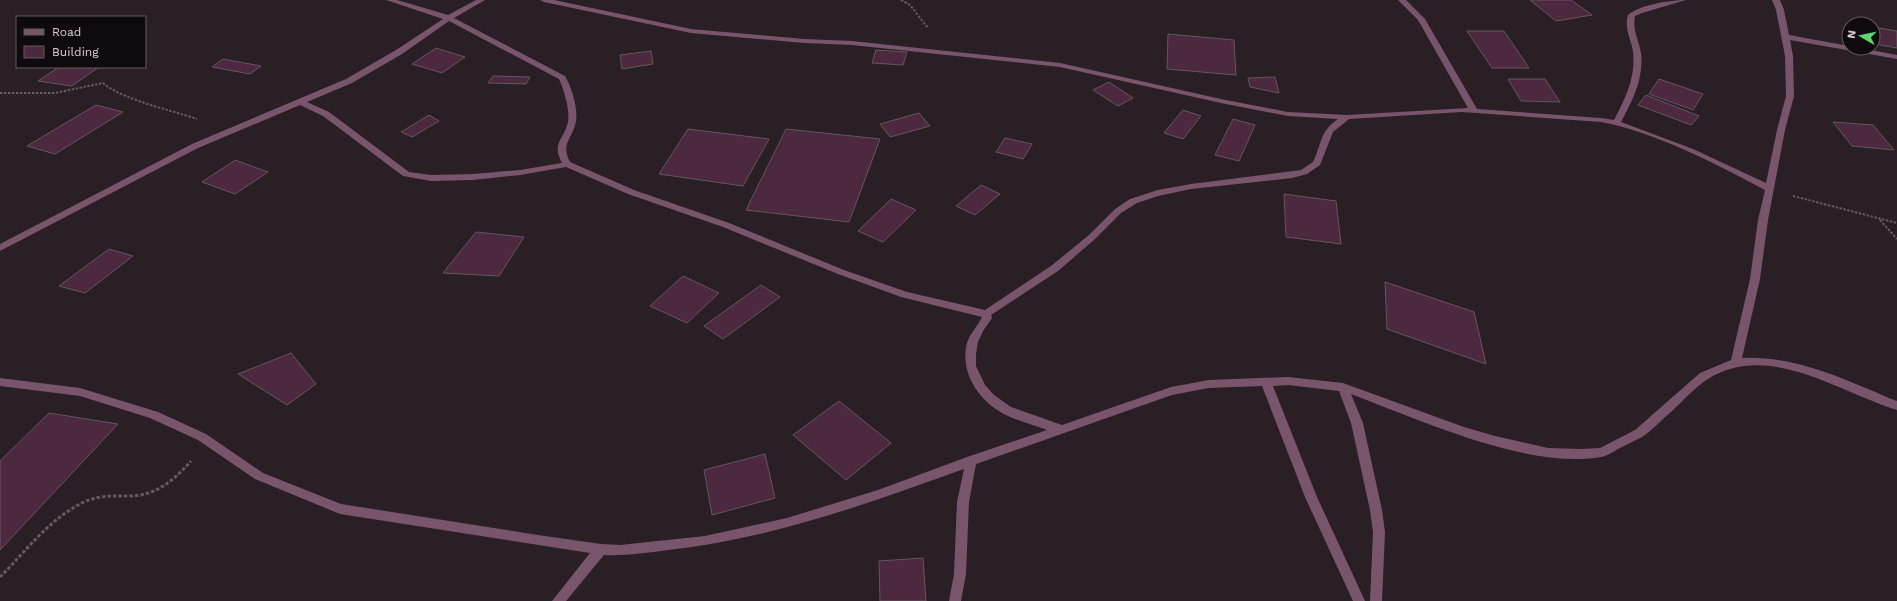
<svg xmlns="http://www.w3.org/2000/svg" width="1897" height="601" viewBox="0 0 1897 601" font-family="'Work Sans',sans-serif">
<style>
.building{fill:#4d2940;stroke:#64565e}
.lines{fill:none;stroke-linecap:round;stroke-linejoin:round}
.path-far1{stroke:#63595f;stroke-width:2;stroke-dasharray:2.5 1.5;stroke-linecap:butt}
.path{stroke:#63595f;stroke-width:3;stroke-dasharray:3.5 2;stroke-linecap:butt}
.street{fill:#78556a;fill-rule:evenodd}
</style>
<rect width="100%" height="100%" fill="#2a1f25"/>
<!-- building -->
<path class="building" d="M1530,0H1571L1592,15L1556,21Z
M1873,27L1897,31V48L1874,44Z
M1467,31H1504L1529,68H1492Z
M1168,34L1234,40L1236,75L1167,69Z
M436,48L465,57L442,73L412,64Z
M876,50L907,52L903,65L872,63Z
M651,51L653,64L622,69L620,55Z
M223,59L261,66L250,74L212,67Z
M59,67H99L72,86L38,81Z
M493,76L530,77L526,84L488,83Z
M1275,77L1279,93L1250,87L1248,78Z
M1508,79H1545L1560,102L1521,101Z
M1659,79L1703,94L1693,110L1649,94Z
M1109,82L1133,98L1118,106L1093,90Z
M1646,95L1699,116L1691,125L1638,105Z
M96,105L123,112L55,154L27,146Z
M1183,110L1201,116L1183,139L1164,133Z
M919,113L930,126L890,137L880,124Z
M429,115L439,121L412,137L401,132Z
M1233,119L1255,125L1239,161L1215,155Z
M1833,122L1873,125L1894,150L1852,146Z
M688,129L769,139L743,186L659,174Z
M786,129L880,139L849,222L746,210Z
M1005,138L1032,144L1023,159L996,152Z
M235,160L268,172L235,194L202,182Z
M981,185L1000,194L975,215L956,206Z
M1284,194L1336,201L1341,244L1286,237Z
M891,199L916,210L883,242L858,231Z
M476,232L524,237L499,276L443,273Z
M109,249L133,256L85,293L59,286Z
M683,276L719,293L687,323L650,306Z
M1385,282L1474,312L1486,364L1387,329Z
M761,285L780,297L723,339L704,326Z
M291,353L316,384L287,405L238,374Z
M839,401L891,443L846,480L793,435Z
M49,413L118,424L0,550V461Z
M765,454L775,498L712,515L704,470Z
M923,558L926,601H880L879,561Z"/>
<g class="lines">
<!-- path-far1 -->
<path class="path-far1" d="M901,0L910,5L928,28
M0,93H55L103,83C123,100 171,110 197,119
M1793,196L1897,223
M1880,220L1897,239"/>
<!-- path -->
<path class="path" d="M0,577C26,551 50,518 84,502C99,495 114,496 129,496C156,496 174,480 191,461"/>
<!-- street -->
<path class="street" d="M386,0H397L448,15L476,0H485L454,18L565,76C572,88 578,108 576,121C573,139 560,143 570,162L634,190L729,223L844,270L907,292L985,310L1051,266L1089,235L1115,209L1130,199L1158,190L1191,184L1301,170L1313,162C1322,144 1319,132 1338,119L1288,116L1221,103L1060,67L852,45L804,43L691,33L544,2L540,0H554L691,29L804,39L852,41L1060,63L1221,99L1288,112L1347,115L1468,108L1418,20L1398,0H1406L1425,19L1477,109L1601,118L1614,120C1625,99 1636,77 1633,52C1631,38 1624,29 1628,15C1639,5 1671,0 1686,0L1642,13L1635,16C1632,30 1639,40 1641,53C1644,78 1633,100 1621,122L1693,149L1766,183L1777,130L1786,96L1785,56L1776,10L1772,0H1780L1784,10L1789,35L1849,46V48H1860L1897,55V59L1790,40L1793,56L1794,96L1785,130L1768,220L1760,279L1742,358C1797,355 1848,381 1897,401V410C1839,392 1768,341 1708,379C1695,387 1683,401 1672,411C1662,419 1653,430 1642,437C1634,441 1626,445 1618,449C1613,452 1607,456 1601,457C1529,470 1420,420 1351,394L1363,423L1382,510L1385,532L1382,601H1370L1373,532L1370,510L1351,423L1339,391L1288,385L1273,386L1317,497L1365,601H1353L1305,497L1262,386L1209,388L1172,395L976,464L969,502L966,574L961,601H949L954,574L957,502L964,469C867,504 770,539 668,550C646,553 625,556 604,555L566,601H552L590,553L340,514L255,479L198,440L150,418L80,396L0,386V378L80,388L158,412L206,434L263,473L341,504L538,535L601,544L620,545L705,536L787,518L878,490L967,457L1047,430C1031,424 1013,420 999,411C976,397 960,370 967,343C970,333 978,326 982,317L901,297L838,274L723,227L628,194L566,167L520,175L473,180L431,181L403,176L323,116L300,105L198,148L0,251V244L192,144L346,79L396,50L443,19ZM449,21L559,79C564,90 570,110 568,122C564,140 551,143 562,163L520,170L473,174L431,175L409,172L329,112L307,102L352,83L402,54ZM1462,112L1601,122C1653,131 1718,165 1765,190L1758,220L1750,279L1731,360L1700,373L1635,430L1600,448L1581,449L1548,448L1495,436L1464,427L1343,383L1288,377L1209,380L1171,387L1062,425L1011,407L994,395L985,385L976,366V354L978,342L983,331L992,318L991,315L1058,271L1095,239L1121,213L1137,203L1158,196L1191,189L1292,178L1307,174L1320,165L1333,132L1349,119Z"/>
</g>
<!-- legend -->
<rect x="16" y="16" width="130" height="52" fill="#0f0a0d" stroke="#605a5e"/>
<rect x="24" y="29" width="20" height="6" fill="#78556a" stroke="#605a5e"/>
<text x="52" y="36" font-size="12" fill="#dad2d7">Road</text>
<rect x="24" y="46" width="20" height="12" fill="#4d2940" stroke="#605a5e"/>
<text x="52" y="56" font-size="12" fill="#dad2d7">Building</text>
<!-- north arrow -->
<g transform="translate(1861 36) rotate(279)"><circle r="19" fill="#0f0a0d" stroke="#605a5e"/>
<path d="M0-3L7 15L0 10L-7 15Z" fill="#5fd56b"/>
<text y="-6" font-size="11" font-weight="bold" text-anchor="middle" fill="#dad2d7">N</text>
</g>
</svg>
